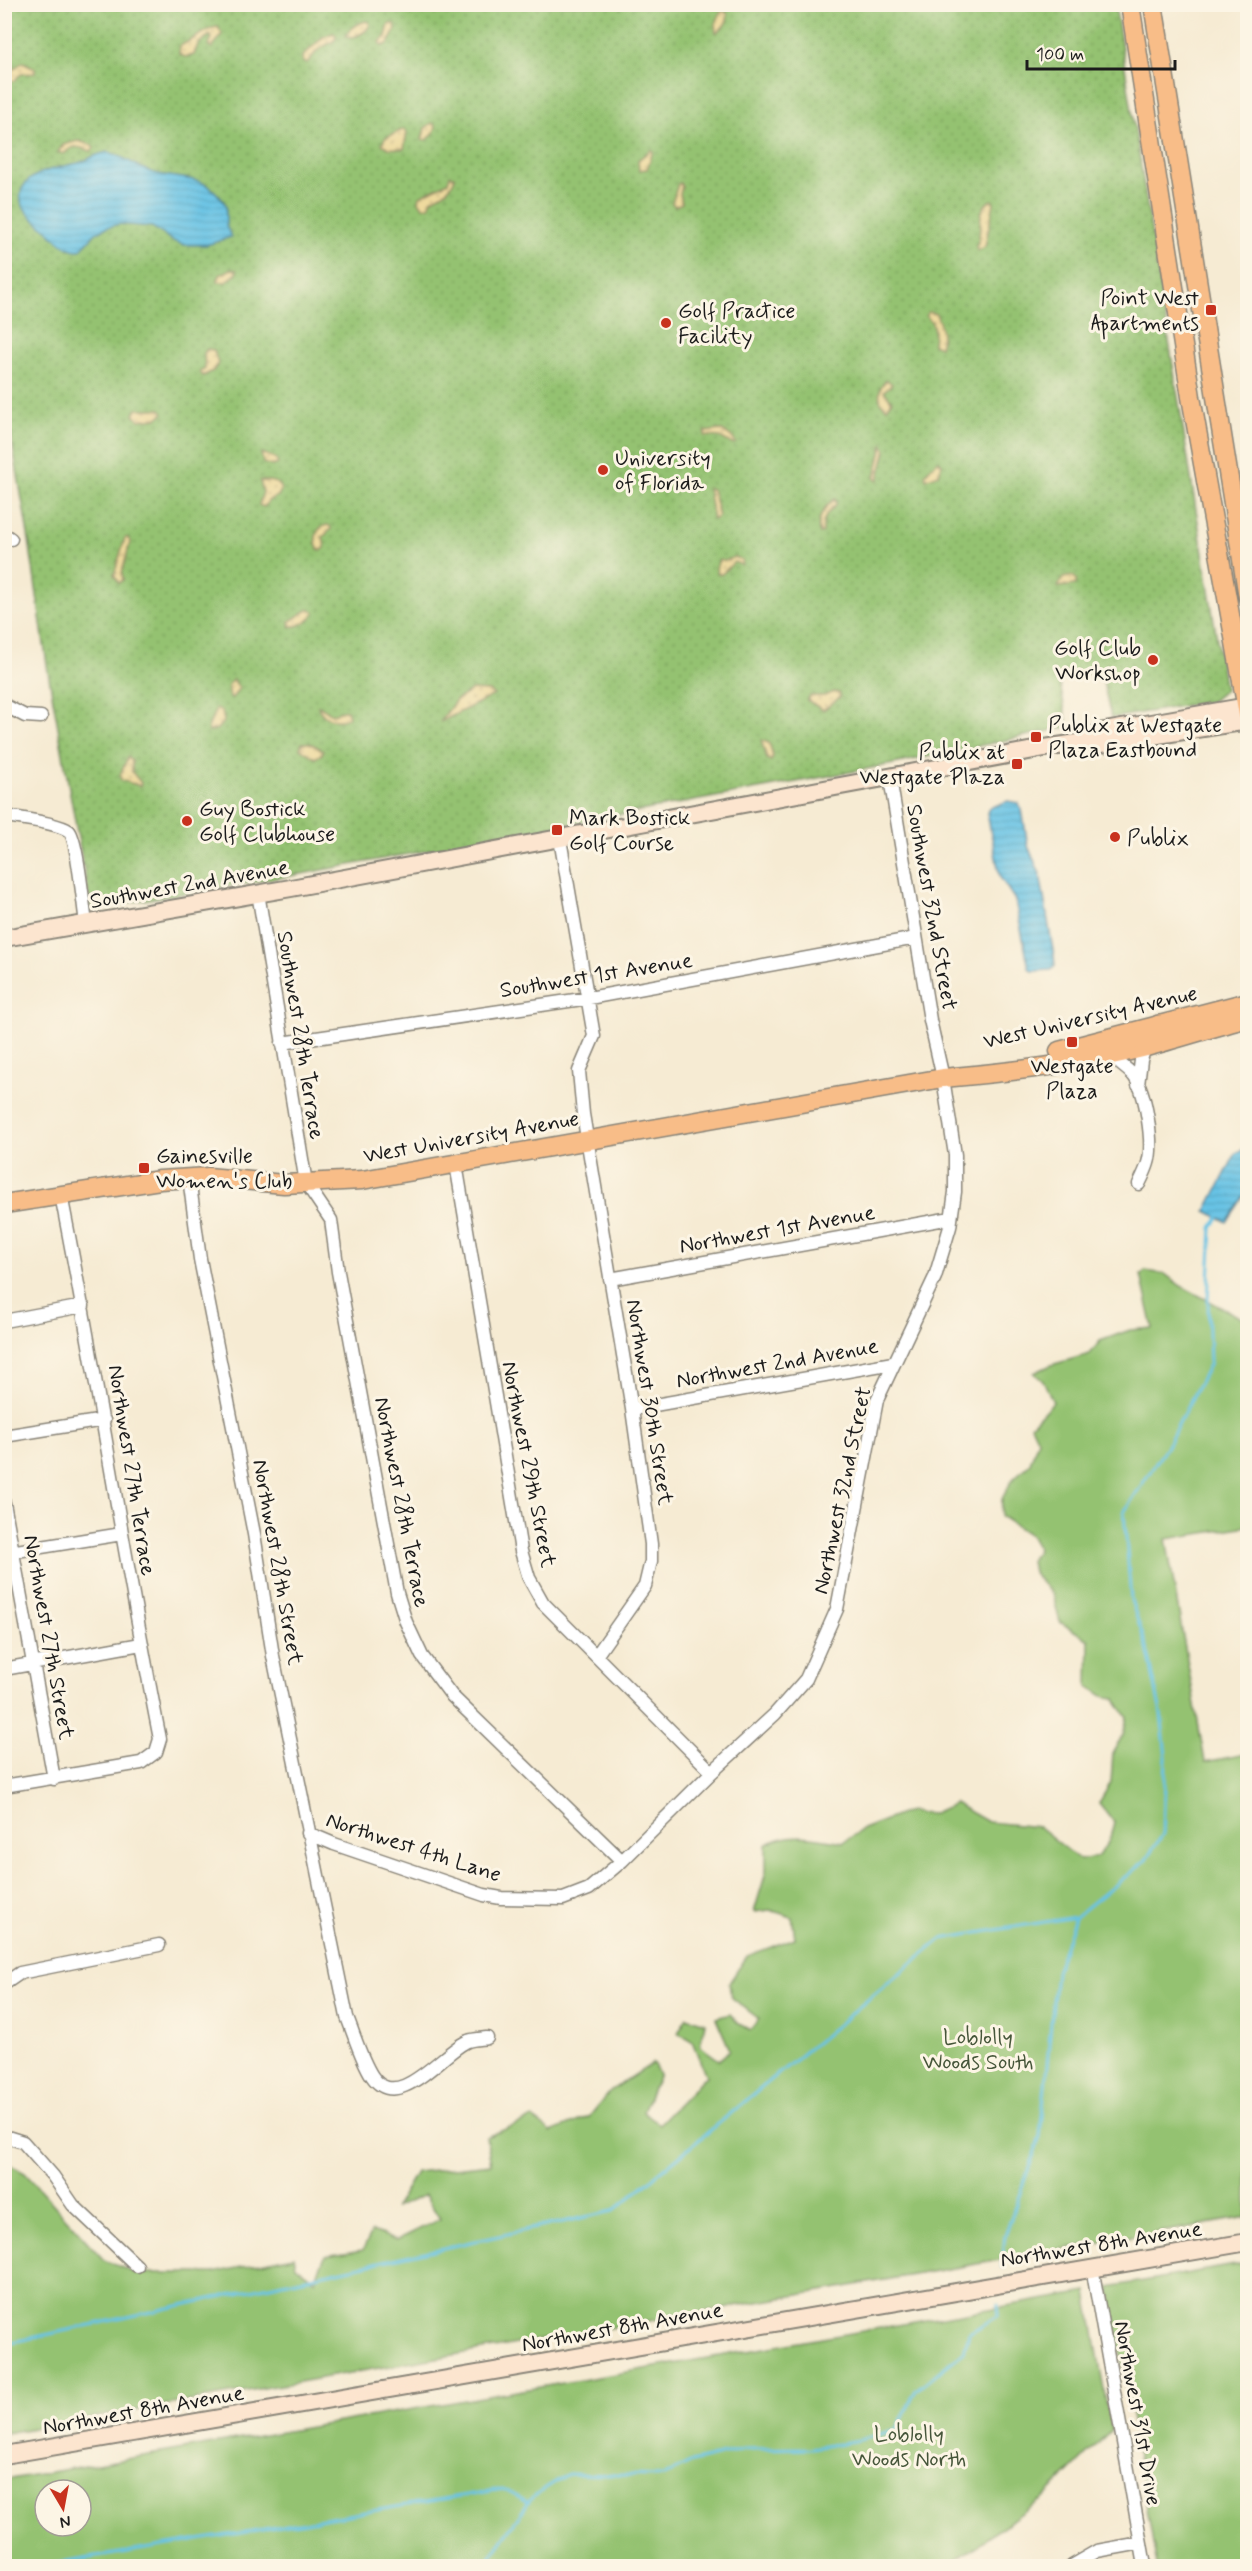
<svg xmlns="http://www.w3.org/2000/svg" width="1252" height="2571" viewBox="0 0 1252 2571" font-family="Mynerve,sans-serif">
<style>
.grass{fill:url(#grass-dots);stroke:#586f46;stroke-width:1.5}
.sand{fill:url(#sand-dots);stroke:#857b5d;stroke-width:1.5}
.park{fill:#94c271;stroke:#586f46;stroke-width:1.5;fill-rule:evenodd}
.water{fill:url(#water-rules);stroke:#427080;stroke-width:1.5}
.lines{fill:none;stroke-linecap:round;stroke-linejoin:round}
.stream{stroke:#67c3e5;stroke-width:3}
.street-casing{stroke:#898478;stroke-width:15}
.secondary-casing{stroke:#898478;stroke-width:20}
.primary-casing{stroke:#898478;stroke-width:21}
.highway-casing{stroke:#898478;stroke-width:24}
.street{stroke:#fff;stroke-width:12}
.secondary{stroke:#fce5cf;stroke-width:16}
.primary{stroke:#f8bd88;stroke-width:18}
.highway{stroke:#f8bd88;stroke-width:21}
.poi-dot{fill:#c8321e;stroke:#fcf5e5;stroke-width:2}
.labels{text-anchor:middle;stroke-width:6;stroke-linejoin:round;paint-order:stroke}
.poi-label{font-size:22px;fill:#1c1c1c;stroke:#fcf5e5;text-anchor:start}
.street-label{font-size:22px;fill:#1c1c1c;stroke:#fcf5e5}
.park-label{font-size:22px;fill:#46563a;stroke:#fcf5e5}
</style>
<defs>
<pattern id="grass-dots" width="8" height="8" patternUnits="userSpaceOnUse" patternTransform="scale(1.5)"><rect width="8" height="8" fill="#94c271"/><path d="M2 2h.1M6 6h.1" fill="none" stroke="#7fa661" stroke-width="1.8" stroke-linecap="round"/></pattern>
<pattern id="sand-dots" width="8" height="8" patternUnits="userSpaceOnUse" patternTransform="scale(1.5)"><rect width="8" height="8" fill="#eeda9e"/><path d="M2 2h.1M6 6h.1" fill="none" stroke="#ccba88" stroke-width="1.8" stroke-linecap="round"/></pattern>
<pattern id="water-rules" width="6" height="5" patternUnits="userSpaceOnUse" patternTransform="scale(1.5)"><rect width="6" height="5" fill="#67c3e5"/><path d="M0 2.5h6" fill="none" stroke="#59a7c4"/></pattern>
</defs>
<rect width="100%" height="100%" fill="#fcf5e5"/>
<filter id="ink" filterUnits="userSpaceOnUse"><feTurbulence type="fractalNoise" baseFrequency=".0167" numOctaves="2"/><feDisplacementMap in="SourceGraphic" scale="12" xChannelSelector="R" yChannelSelector="G"/><feConvolveMatrix kernelMatrix="1 2 1 2 8 2 1 2 1" color-interpolation-filters="sRGB"/></filter>
<filter id="wash" filterUnits="userSpaceOnUse"><feTurbulence type="fractalNoise" baseFrequency=".008" numOctaves="4" result="noise"/><feDisplacementMap in="SourceGraphic" scale="24" xChannelSelector="R" yChannelSelector="G"/><feGaussianBlur stdDeviation="1.35" result="paint"/><feColorMatrix in="noise" values="0 0 0 0 0 0 0 0 0 0 0 0 0 0 0 0 0 1.4 0 .05"/><feComposite in="paint" operator="in"/></filter>
<g filter="url(#wash)">
<rect width="100%" height="100%" fill="#f6ebd3"/>
<!-- grass -->
<path class="grass" d="M4,5H1115L1225,690L1212,701L1111,718L1101,671L1059,679L1068,727L893,764L296,875L91,909L48,672L29,540L5,400Z"/>
<!-- sand -->
<path class="sand" d="M722,10L727,13C730,20 722,30 716,32L715,25Z
M367,21L370,24C368,32 354,39 346,37C348,30 359,22 367,21Z
M389,24H395L396,29L388,44L382,46L380,42L386,36Z
M218,27L222,34L212,48L208,46L212,38L210,35L198,44L194,55L185,57L179,54L180,46L212,28Z
M333,33L336,35L335,40L318,50L307,63L303,62L302,57L323,37Z
M23,62L35,68V73C25,75 21,70 15,81L8,80L12,70Z
M432,123L436,126C435,133 429,141 422,140L425,128Z
M404,129L407,132L404,149L389,148L382,144L385,138Z
M78,141L92,145L94,148L91,151C79,147 73,144 64,154L58,152L63,145Z
M651,150L653,151L647,169L639,170L638,160Z
M450,175L455,177C452,188 442,195 432,199L429,207H423L419,201L420,196L448,182Z
M680,183L682,187L680,194L682,203L675,206L672,203L678,184Z
M992,200L994,203L985,247L977,251L976,247C984,233 974,208 992,200Z
M231,269L237,270L236,274L226,282H217L220,275Z
M928,312L936,314C941,326 944,335 940,347L933,344C934,334 936,323 926,316Z
M207,349L214,350L218,364L213,371L203,376L200,372L205,369L204,353Z
M887,380L892,384L884,391L892,401L887,408C876,401 878,387 887,380Z
M137,409H161L164,413L157,418L139,420L134,415Z
M720,430L731,436L736,443L732,444L720,437L705,436V432Z
M883,445L886,451L878,480L875,478Z
M261,453L275,458L278,464L272,466L263,463Z
M938,460L942,464L939,474L926,479L925,474Z
M260,481C269,481 278,480 281,490L278,496L269,500L264,507L259,505L263,492Z
M708,488L712,489L719,516L713,520Z
M835,499L836,505C827,513 821,520 823,533L820,534C815,522 824,506 835,499Z
M327,525L330,526L331,529L323,537L325,548L321,551L318,549C314,539 315,528 327,525Z
M125,538H128L130,542L122,573L123,580L119,583L114,575Z
M734,557L742,560V565L734,562L722,574H718L716,568L719,560L725,561Z
M1073,576L1077,580L1075,585L1058,587L1063,578Z
M309,609L315,612C312,620 298,628 290,626V621Z
M233,679L239,688L233,697L230,698L228,685Z
M472,690L489,691L494,695L440,722L456,700Z
M834,692L839,693L840,697L823,710L807,700L810,696H824Z
M318,706L332,714L347,710L349,717C339,724 321,719 318,706Z
M216,709L222,711L224,721L217,729L209,732L208,728Z
M761,740L769,743L773,757L771,761L767,759Z
M302,743H310L323,750L322,754L315,758L300,748Z
M128,757L132,761V772L141,783L140,786L121,780L120,775Z"/>
<!-- park -->
<path class="park" d="M1145,1271L1165,1274L1181,1286L1247,1321V1526L1166,1539L1205,1762L1247,1754V2217L5,2433V2162L25,2173L104,2260L135,2273H213L294,2256L296,2266L315,2280L325,2256L363,2250L372,2231L397,2240L440,2219L425,2195L395,2208L416,2172L491,2164L486,2137L533,2118L551,2132L589,2117L610,2091L653,2063L659,2074L643,2112L659,2124L706,2076L692,2041L678,2033L687,2017L705,2023L700,2046L719,2060L730,2050L716,2018L730,2014L739,2024L750,2030L759,2019L731,1997L729,1983L747,1956L795,1938L792,1917L770,1910L754,1912L766,1872V1845C789,1830 818,1838 844,1842L863,1829L909,1811L931,1814L955,1803L988,1822L1039,1827L1080,1860L1097,1857L1109,1841L1114,1822L1099,1803L1111,1782L1113,1752L1123,1735L1127,1718L1115,1699L1103,1696L1088,1686L1089,1640L1060,1622L1053,1595L1033,1573L1031,1561L1038,1549L1030,1535L1001,1516L1002,1499L1012,1480L1030,1463L1038,1440L1031,1425L1053,1402L1044,1382L1034,1373L1051,1365L1090,1354L1100,1341L1130,1330L1153,1328L1141,1275Z
M1247,2263V2566H1157L1109,2287Z
M1087,2292L1111,2430L1044,2497L948,2566H5V2480ZM45,2490H81V2526H45Z"/>
<!-- water -->
<path class="water" d="M108,152C124,156 136,167 151,172C184,182 204,171 226,205V225L231,237L207,245H184L173,241L152,227L119,224L105,228L96,233L80,250C68,251 57,240 49,232C40,224 24,213 21,201C16,173 60,167 78,163C88,160 97,153 108,152Z
M1008,801L1018,803L1022,810L1028,846L1040,874L1054,956L1055,966L1051,970L1032,971L1029,968L1015,900L1000,877L987,813L989,808Z
M1247,1147V1191L1227,1222L1206,1211L1236,1153Z"/>
<g class="lines">
<!-- stream -->
<path class="stream" d="M1002,2267L1005,2235L1040,2137L1056,1972L1075,1917L1145,1861L1163,1834L1166,1757L1161,1713L1147,1648L1131,1600L1124,1512L1167,1446L1210,1363L1208,1300L1212,1228L1219,1215
M4,2344L613,2211L941,1939L1075,1917
M43,2566L503,2489L529,2503
M484,2566L533,2496L568,2474L664,2476L692,2462L744,2449L812,2448L860,2440L897,2429L916,2390L964,2352L969,2333L998,2316L999,2304"/>
</g>
</g>
<g filter="url(#ink)">
<g class="lines">
<defs>
<path id="street" d="M4,534L11,539
M4,705L25,716L41,717
M4,816C19,818 58,823 69,831C77,838 84,910 86,924
M560,839L594,1036L579,1071L583,1114L632,1409L651,1544V1561L645,1586L596,1656
M258,893L306,1183L331,1220L338,1272L397,1593L406,1622L422,1656L452,1696L622,1861
M282,1043L589,998L916,938
M1110,1054C1117,1063 1127,1068 1134,1076C1146,1092 1154,1144 1148,1163C1146,1170 1142,1178 1139,1184
M1138,1085L1141,1060L1145,1047
M456,1164L521,1551L529,1578L543,1603L712,1772
M189,1178L200,1259L254,1534L273,1656L347,2017C355,2037 361,2059 372,2076C398,2115 444,2050 468,2041C474,2039 481,2039 487,2038
M610,1279L951,1218
M4,1321L83,1306
M632,1409L893,1363
M4,1436L104,1420
M4,1503L54,1779
M4,1553L122,1534
M4,1669L141,1644
M4,1786L141,1763L156,1752L160,1739C124,1558 97,1376 61,1195
M308,1833L334,1844L484,1895L501,1898L563,1899L589,1889L622,1861L712,1772L775,1714L806,1679L837,1609L877,1400L935,1277L950,1227L955,1192V1155L943,1078L930,1020L890,778
M4,1984L20,1973L159,1945
M4,2136L23,2142L53,2176L73,2205L137,2266
M1092,2267L1145,2566
M1071,2566L1097,2551L1141,2543"/>
<path id="secondary" d="M1090,741L1099,732L1248,706
M4,938L291,888L1045,748L1090,741L1100,744L1248,721
M4,2455L1248,2242"/>
<path id="primary" d="M1130,4L1191,397L1248,715
M1153,4L1248,597
M1059,1051L1248,1002
M4,1204L160,1180L208,1177L284,1184L362,1180L943,1078C1010,1072 1081,1064 1146,1047C1180,1038 1213,1027 1248,1018"/>
<path id="highway" d="M1110,1054L1120,1042L1145,1036L1159,1026"/>
</defs>
<!-- street casing -->
<use href="#street" class="street-casing"/>
<!-- secondary casing -->
<use href="#secondary" class="secondary-casing"/>
<!-- primary casing -->
<use href="#primary" class="primary-casing"/>
<!-- highway casing -->
<use href="#highway" class="highway-casing"/>
<!-- street -->
<use href="#street" class="street"/>
<!-- secondary -->
<use href="#secondary" class="secondary"/>
<!-- primary -->
<use href="#primary" class="primary"/>
<!-- highway -->
<use href="#highway" class="highway"/>
</g>
</g>
<!-- markers -->
<g class="poi-dot">
<rect x="1205" y="304" width="12" height="12" rx="3"/>
<circle cx="666" cy="323" r="6"/>
<circle cx="603" cy="470" r="6"/>
<circle cx="1153" cy="660" r="6"/>
<rect x="1030" y="731" width="12" height="12" rx="3"/>
<rect x="1011" y="758" width="12" height="12" rx="3"/>
<circle cx="187" cy="821" r="6"/>
<rect x="551" y="824" width="12" height="12" rx="3"/>
<circle cx="1115" cy="837" r="6"/>
<rect x="1066" y="1036" width="12" height="12" rx="3"/>
<rect x="138" y="1162" width="12" height="12" rx="3"/>
</g>
<g class="labels">
<!-- poi labels -->
<g class="poi-label">
<text x="1199" y="305" text-anchor="end">Point West<tspan x="1199" dy="25">Apartments</tspan></text>
<text x="678" y="318">Golf Practice<tspan x="678" dy="25">Facility</tspan></text>
<text x="615" y="465">University<tspan x="615" dy="25">of Florida</tspan></text>
<text x="1141" y="655" text-anchor="end">Golf Club<tspan x="1141" dy="25">Workshop</tspan></text>
<text x="1048" y="732">Publix at Westgate<tspan x="1048" dy="25">Plaza Eastbound</tspan></text>
<text x="1005" y="759" text-anchor="end">Publix at<tspan x="1005" dy="25">Westgate Plaza</tspan></text>
<text x="199" y="816">Guy Bostick<tspan x="199" dy="25">Golf Clubhouse</tspan></text>
<text x="569" y="825">Mark Bostick<tspan x="569" dy="25">Golf Course</tspan></text>
<text x="1127" y="845">Publix</text>
<text x="1072" y="1073" text-anchor="middle">Westgate<tspan x="1072" dy="25">Plaza</tspan></text>
<text x="156" y="1163">Gainesville<tspan x="156" dy="25">Women's Club</tspan></text>
</g>
<!-- street labels -->
<g class="street-label">
<text transform="translate(189 883) rotate(-10)" y="8">Southwest 2nd Avenue</text>
<text transform="translate(933 907) rotate(80)" y="8">Southwest 32nd Street</text>
<text transform="translate(596 974) rotate(-9)" y="8">Southwest 1st Avenue</text>
<text transform="translate(1090 1016) rotate(-13)" y="8">West University Avenue</text>
<text transform="translate(302 1035) rotate(81)" y="8">Southwest 28th Terrace</text>
<text transform="translate(471 1136) rotate(-10)" y="8">West University Avenue</text>
<text transform="translate(777 1228) rotate(-10)" y="8">Northwest 1st Avenue</text>
<text transform="translate(777 1362) rotate(-10)" y="8">Northwest 2nd Avenue</text>
<text transform="translate(651 1402) rotate(81)" y="8">Northwest 30th Street</text>
<text transform="translate(530 1464) rotate(79)" y="8">Northwest 29th Street</text>
<text transform="translate(133 1470) rotate(81)" y="8">Northwest 27th Terrace</text>
<text transform="translate(841 1490) rotate(-78)" y="8">Northwest 32nd Street</text>
<text transform="translate(403 1502) rotate(79)" y="8">Northwest 28th Terrace</text>
<text transform="translate(279 1562) rotate(80)" y="8">Northwest 28th Street</text>
<text transform="translate(50 1637) rotate(80)" y="8">Northwest 27th Street</text>
<text transform="translate(414 1846) rotate(18)" y="8">Northwest 4th Lane</text>
<text transform="translate(1101 2243) rotate(-9)" y="8">Northwest 8th Avenue</text>
<text transform="translate(622 2326) rotate(-10)" y="8">Northwest 8th Avenue</text>
<text transform="translate(143 2409) rotate(-10)" y="8">Northwest 8th Avenue</text>
<text transform="translate(1139 2413) rotate(80)" y="8">Northwest 31st Drive</text>
</g>
<!-- park labels -->
<g class="park-label">
<text x="978" y="2044">Loblolly<tspan x="978" dy="25">Woods South</tspan></text>
<text x="909" y="2441">Loblolly<tspan x="909" dy="25">Woods North</tspan></text>
</g>
</g>
<!-- margin -->
<rect width="1252" height="2571" fill="none" stroke="#fcf5e5" stroke-width="24"/>
<!-- north arrow -->
<g transform="translate(63 2508) rotate(170)"><circle r="28" fill="#fcf5e5" stroke="#a29e95" stroke-width="1.5"/>
<path d="M0-4.5L10 22L0 15L-10 22Z" fill="#c8321e"/>
<text y="-9" font-size="16" font-weight="bold" text-anchor="middle" fill="#1c1c1c">N</text>
</g>
<!-- scale -->
<path d="M1027 60v9h148v-9" fill="none" stroke="#1c1c1c" stroke-width="3"/>
<text x="1036" y="60" font-size="18" fill="#1c1c1c" stroke="#fcf5e5" stroke-width="4.5" paint-order="stroke">100 m</text>
</svg>
